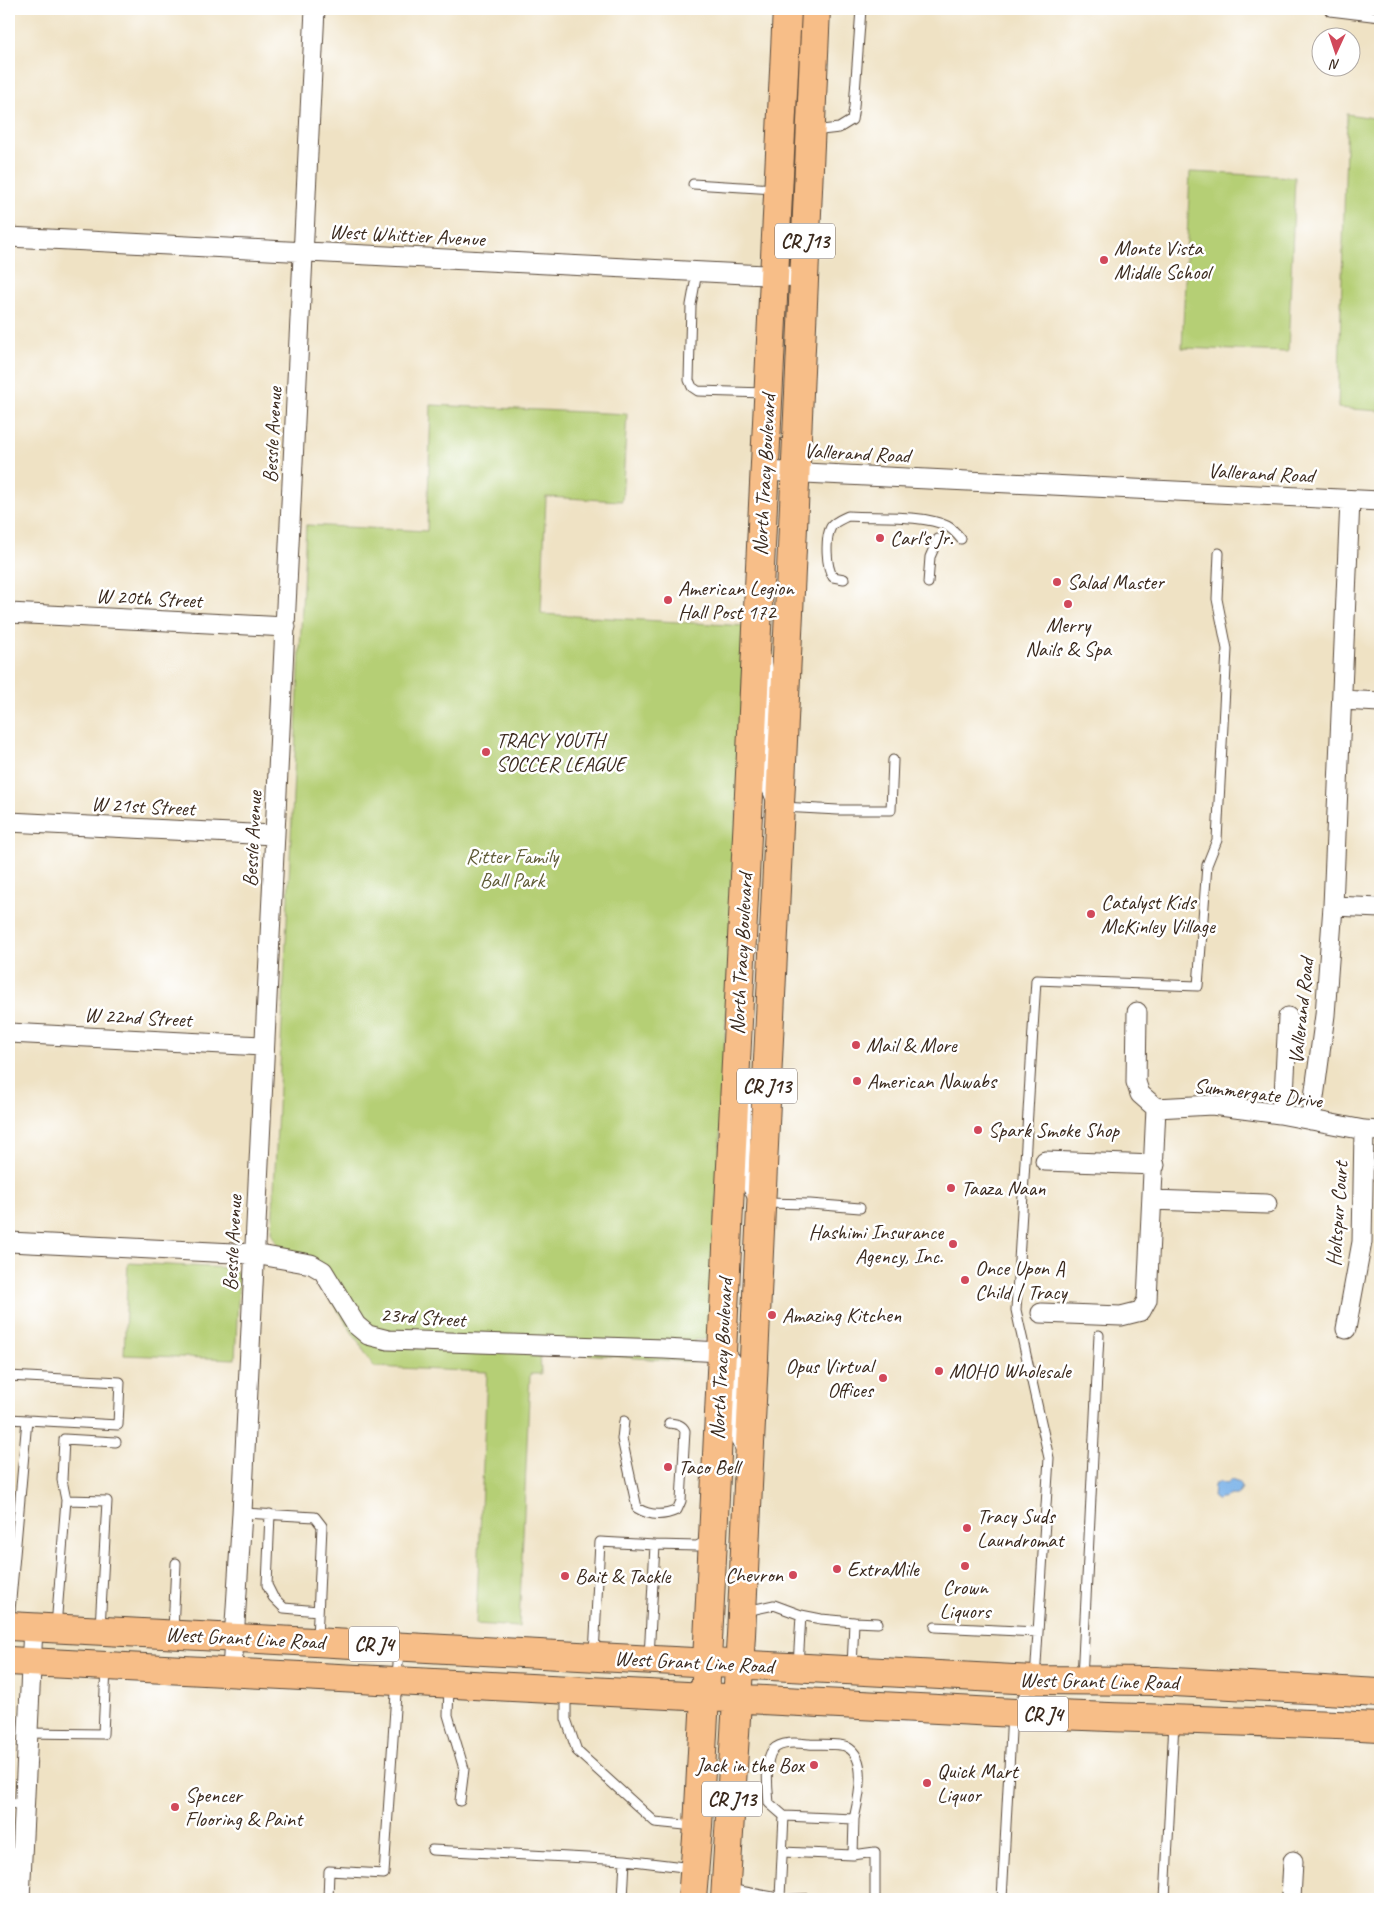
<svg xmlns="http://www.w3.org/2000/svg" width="1389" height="1908" viewBox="0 0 1389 1908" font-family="Caveat,sans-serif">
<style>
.green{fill:#b5cf74;stroke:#787c49}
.water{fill:#78b1e8;stroke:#5a6e83}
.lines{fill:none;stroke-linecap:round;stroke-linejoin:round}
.service-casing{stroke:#564637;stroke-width:11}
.minor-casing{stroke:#564637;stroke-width:21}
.primary-casing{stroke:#564637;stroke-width:30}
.service{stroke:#fff;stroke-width:9}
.minor{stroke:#fff;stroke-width:19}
.primary{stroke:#f7be88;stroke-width:28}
.poi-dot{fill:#d1495b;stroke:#fff;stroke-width:2}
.labels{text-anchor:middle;stroke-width:5;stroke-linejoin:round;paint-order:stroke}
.shield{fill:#fff;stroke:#766a62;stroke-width:1}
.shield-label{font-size:20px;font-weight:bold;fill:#3b2a1e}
.street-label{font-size:21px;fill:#3b2a1e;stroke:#fff}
.poi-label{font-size:21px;fill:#3b2a1e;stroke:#fff;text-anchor:start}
.park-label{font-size:21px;fill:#605c38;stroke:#fff}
</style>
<rect width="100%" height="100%" fill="#fff"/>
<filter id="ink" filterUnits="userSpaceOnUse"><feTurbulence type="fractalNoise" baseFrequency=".02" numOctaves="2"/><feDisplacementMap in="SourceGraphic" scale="10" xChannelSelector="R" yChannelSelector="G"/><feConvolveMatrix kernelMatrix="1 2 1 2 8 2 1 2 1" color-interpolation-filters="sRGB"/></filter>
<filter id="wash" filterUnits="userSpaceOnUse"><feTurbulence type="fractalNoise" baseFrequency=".0096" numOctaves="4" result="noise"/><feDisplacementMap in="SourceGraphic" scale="20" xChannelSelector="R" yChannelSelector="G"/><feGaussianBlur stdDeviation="1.12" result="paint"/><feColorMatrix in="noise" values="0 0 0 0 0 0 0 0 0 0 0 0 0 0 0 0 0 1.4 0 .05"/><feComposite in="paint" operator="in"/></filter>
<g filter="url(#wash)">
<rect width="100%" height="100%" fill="#efe2c4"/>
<!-- green -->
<path class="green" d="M1347,114L1380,119V411L1338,408Z
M1190,172L1295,177L1288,352L1182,348Z
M431,405L627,414L622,501L546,497L541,614L746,626L710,1336L703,1340H695L694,1362L540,1351L541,1374H530L519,1627L476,1624L487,1372L374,1367L321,1283L315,1259C295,1254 279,1254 272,1232L306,525L427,531Z
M128,1263L230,1268L237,1272L239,1280L235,1359L124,1355Z"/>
<!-- water -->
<path class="water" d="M1231,1480L1240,1483L1242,1488C1239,1495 1237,1496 1230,1495L1224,1499H1220L1218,1501L1213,1497L1214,1485L1219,1482L1227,1484Z"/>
</g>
<g filter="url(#ink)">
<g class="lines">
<defs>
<path id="service" d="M1329,9L1330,11L1380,17
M813,131L839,128L852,120L854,107L861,9
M693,184L776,189
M697,272L691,305L689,380L692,387L698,391L766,393
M844,579L833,577C826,567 825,538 831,527C835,521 842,519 848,516C875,518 924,514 947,526C953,529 957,534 961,539
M928,583L930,557L938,539
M767,660L769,671L764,773L765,785L771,800
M782,807L838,810H891L893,760
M747,1086L745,1172L746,1185L753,1199
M765,1203L810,1204L860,1208
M9,1376L120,1382L118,1425L9,1419
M624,1421L622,1439L637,1508C650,1516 664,1516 677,1510L681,1501L685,1431C682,1424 676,1424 669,1423
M66,1500L62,1480L64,1439L116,1442
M242,1513L315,1517L322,1526L317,1639
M270,1514L267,1585L273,1597L284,1608L318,1611
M746,1611L774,1605L801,1615
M9,1622L27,1420
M56,1627L66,1500L107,1501L100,1628
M935,1627L1038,1632
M173,1631L176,1563
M594,1654L600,1542L655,1545
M649,1657L655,1545L697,1546L708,1540
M798,1666L801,1615L821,1619L854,1622
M852,1667L854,1622L878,1623
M1082,1679L1099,1335
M449,1687L448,1715L464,1769L460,1801
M566,1693V1719L577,1751L655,1822L695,1826
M28,1733L103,1734L106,1668
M9,1803L25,1805
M784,1816L769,1803C768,1791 764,1759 773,1750C781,1741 798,1743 809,1744C818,1745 840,1743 847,1747C869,1758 858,1801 854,1819
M432,1850L625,1860L692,1868
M782,1852L853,1855
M729,1889L773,1897L823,1899
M780,1897L784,1816L854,1819L853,1855L875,1852V1899
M328,1899L329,1871L384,1874L399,1648
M623,1899L625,1860
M1002,1899L1012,1713L1035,1680L1049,1458L1016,1310L1036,980L1198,986L1207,865L1217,840L1227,649L1217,599L1219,553
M1165,1899L1174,1722"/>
<path id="minor" d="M9,237L803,277
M764,471L1380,501
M9,613L286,627
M1342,700L1380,702
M9,822L274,835
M1333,906L1380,908
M1137,1012L1136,1082L1140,1094L1156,1108
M9,1033L264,1046
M1156,1108L1212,1105L1280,1114L1364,1130L1380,1131
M1280,1114L1284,1095L1288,1017
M1311,1120L1325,1015L1333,906L1350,500
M1045,1161L1155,1165
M1152,1200L1267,1204
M9,1242L254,1254L311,1264L323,1271L356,1325L368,1335L388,1340L664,1349L721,1352C730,1357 734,1363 737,1373L736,1430L749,1455
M1041,1313L1121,1316L1141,1311L1147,1300L1156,1108
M1346,1329L1362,1242L1364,1130
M232,1671L242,1513L315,9
M20,1899L33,1627
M1291,1899L1293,1861"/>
<path id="primary" d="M9,1626L1035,1680L1155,1681L1380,1693
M9,1661C344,1678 679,1697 1015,1713C1137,1719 1258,1721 1380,1727
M692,1899L698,1826L708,1641L787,9
M725,1899L741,1635L794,506L816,9"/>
</defs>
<!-- service casing -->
<use href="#service" class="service-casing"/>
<!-- minor casing -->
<use href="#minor" class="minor-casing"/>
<!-- primary casing -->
<use href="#primary" class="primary-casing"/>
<!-- service -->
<use href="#service" class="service"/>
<!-- minor -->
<use href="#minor" class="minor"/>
<!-- primary -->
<use href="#primary" class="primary"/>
</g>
</g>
<!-- markers -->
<g class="poi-dot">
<circle cx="1104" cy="260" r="5"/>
<circle cx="880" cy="538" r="5"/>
<circle cx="1057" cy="582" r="5"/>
<circle cx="668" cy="600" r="5"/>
<circle cx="1068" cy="604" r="5"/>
<circle cx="486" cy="752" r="5"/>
<circle cx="1091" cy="914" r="5"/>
<circle cx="856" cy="1045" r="5"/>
<circle cx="857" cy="1081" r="5"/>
<circle cx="978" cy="1130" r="5"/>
<circle cx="951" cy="1188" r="5"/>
<circle cx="953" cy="1244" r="5"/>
<circle cx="965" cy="1280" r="5"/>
<circle cx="772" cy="1315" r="5"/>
<circle cx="939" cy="1371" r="5"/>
<circle cx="883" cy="1378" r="5"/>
<circle cx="668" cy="1467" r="5"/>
<circle cx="967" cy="1528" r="5"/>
<circle cx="965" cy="1566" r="5"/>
<circle cx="837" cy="1569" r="5"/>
<circle cx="793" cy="1575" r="5"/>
<circle cx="565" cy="1576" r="5"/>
<circle cx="814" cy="1765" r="5"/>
<circle cx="927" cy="1783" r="5"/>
<circle cx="175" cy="1807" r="5"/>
</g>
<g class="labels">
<!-- shield labels -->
<g class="shield">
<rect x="775" y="223.5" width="60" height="35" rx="4"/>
<rect x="737" y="1068.5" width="60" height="35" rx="4"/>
<rect x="349" y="1626.5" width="50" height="35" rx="4"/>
<rect x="1018" y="1696.5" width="50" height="35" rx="4"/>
<rect x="702" y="1781.5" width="60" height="35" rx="4"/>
</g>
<g class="shield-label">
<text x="805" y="248">CR J13</text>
<text x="767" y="1093">CR J13</text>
<text x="374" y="1651">CR J4</text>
<text x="1043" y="1721">CR J4</text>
<text x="732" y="1806">CR J13</text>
</g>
<!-- street labels -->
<g class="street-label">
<text transform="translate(407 235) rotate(3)" y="7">West Whittier Avenue</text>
<text transform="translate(272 435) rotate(-87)" y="7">Bessle Avenue</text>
<text transform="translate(857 453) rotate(3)" y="7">Vallerand Road</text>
<text transform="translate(1261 473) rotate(3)" y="7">Vallerand Road</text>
<text transform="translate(764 475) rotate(-87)" y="7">North Tracy Boulevard</text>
<text transform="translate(149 598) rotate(3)" y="7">W 20th Street</text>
<text transform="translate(143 806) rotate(3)" y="7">W 21st Street</text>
<text transform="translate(252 839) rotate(-87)" y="7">Bessle Avenue</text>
<text transform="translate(741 954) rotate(-87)" y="7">North Tracy Boulevard</text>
<text transform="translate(1301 1011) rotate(-84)" y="7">Vallerand Road</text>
<text transform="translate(138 1017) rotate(3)" y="7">W 22nd Street</text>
<text transform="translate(1258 1093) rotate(7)" y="7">Summergate Drive</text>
<text transform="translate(1337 1214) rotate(-86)" y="7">Holtspur Court</text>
<text transform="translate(232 1243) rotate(-87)" y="7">Bessle Avenue</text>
<text transform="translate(423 1317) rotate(4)" y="7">23rd Street</text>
<text transform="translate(721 1359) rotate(-87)" y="7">North Tracy Boulevard</text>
<text transform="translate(245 1638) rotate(3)" y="7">West Grant Line Road</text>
<text transform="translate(694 1662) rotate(3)" y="7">West Grant Line Road</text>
<text transform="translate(1099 1681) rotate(1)" y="7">West Grant Line Road</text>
</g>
<!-- poi labels -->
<g class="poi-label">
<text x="1114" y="255">Monte Vista<tspan x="1114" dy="24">Middle School</tspan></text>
<text x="890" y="545">Carl's Jr.</text>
<text x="1067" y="589">Salad Master</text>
<text x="678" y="595">American Legion<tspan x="678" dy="24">Hall Post 172</tspan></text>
<text x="1068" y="632" text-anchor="middle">Merry<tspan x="1068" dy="24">Nails &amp; Spa</tspan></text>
<text x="496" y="747">TRACY YOUTH<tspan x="496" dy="24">SOCCER LEAGUE</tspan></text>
<text x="1101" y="909">Catalyst Kids<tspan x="1101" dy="24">McKinley Village</tspan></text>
<text x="866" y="1052">Mail &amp; More</text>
<text x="867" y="1088">American Nawabs</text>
<text x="988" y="1137">Spark Smoke Shop</text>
<text x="961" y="1195">Taaza Naan</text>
<text x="943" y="1239" text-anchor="end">Hashimi Insurance<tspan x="943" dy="24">Agency, Inc.</tspan></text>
<text x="975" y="1275">Once Upon A<tspan x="975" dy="24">Child | Tracy</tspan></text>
<text x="782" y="1322">Amazing Kitchen</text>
<text x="873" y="1373" text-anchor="end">Opus Virtual<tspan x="873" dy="24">Offices</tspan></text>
<text x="949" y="1378">MOHO Wholesale</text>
<text x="678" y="1474">Taco Bell</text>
<text x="977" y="1523">Tracy Suds<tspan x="977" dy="24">Laundromat</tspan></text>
<text x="847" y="1576">ExtraMile</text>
<text x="783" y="1582" text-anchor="end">Chevron</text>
<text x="575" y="1583">Bait &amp; Tackle</text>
<text x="965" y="1594" text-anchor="middle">Crown<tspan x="965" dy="24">Liquors</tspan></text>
<text x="804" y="1772" text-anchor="end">Jack in the Box</text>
<text x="937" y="1778">Quick Mart<tspan x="937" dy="24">Liquor</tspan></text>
<text x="185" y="1802">Spencer<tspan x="185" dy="24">Flooring &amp; Paint</tspan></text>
</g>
<!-- park labels -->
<g class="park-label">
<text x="512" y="863">Ritter Family<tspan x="512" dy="24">Ball Park</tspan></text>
</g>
</g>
<!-- margin -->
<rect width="1389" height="1908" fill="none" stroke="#fff" stroke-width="30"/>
<!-- north arrow -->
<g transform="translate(1336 52) rotate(183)"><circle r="24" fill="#ffffff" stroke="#b1aaa5"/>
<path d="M0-4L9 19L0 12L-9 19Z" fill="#d1495b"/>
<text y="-8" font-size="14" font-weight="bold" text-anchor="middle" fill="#3b2a1e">N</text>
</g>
</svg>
